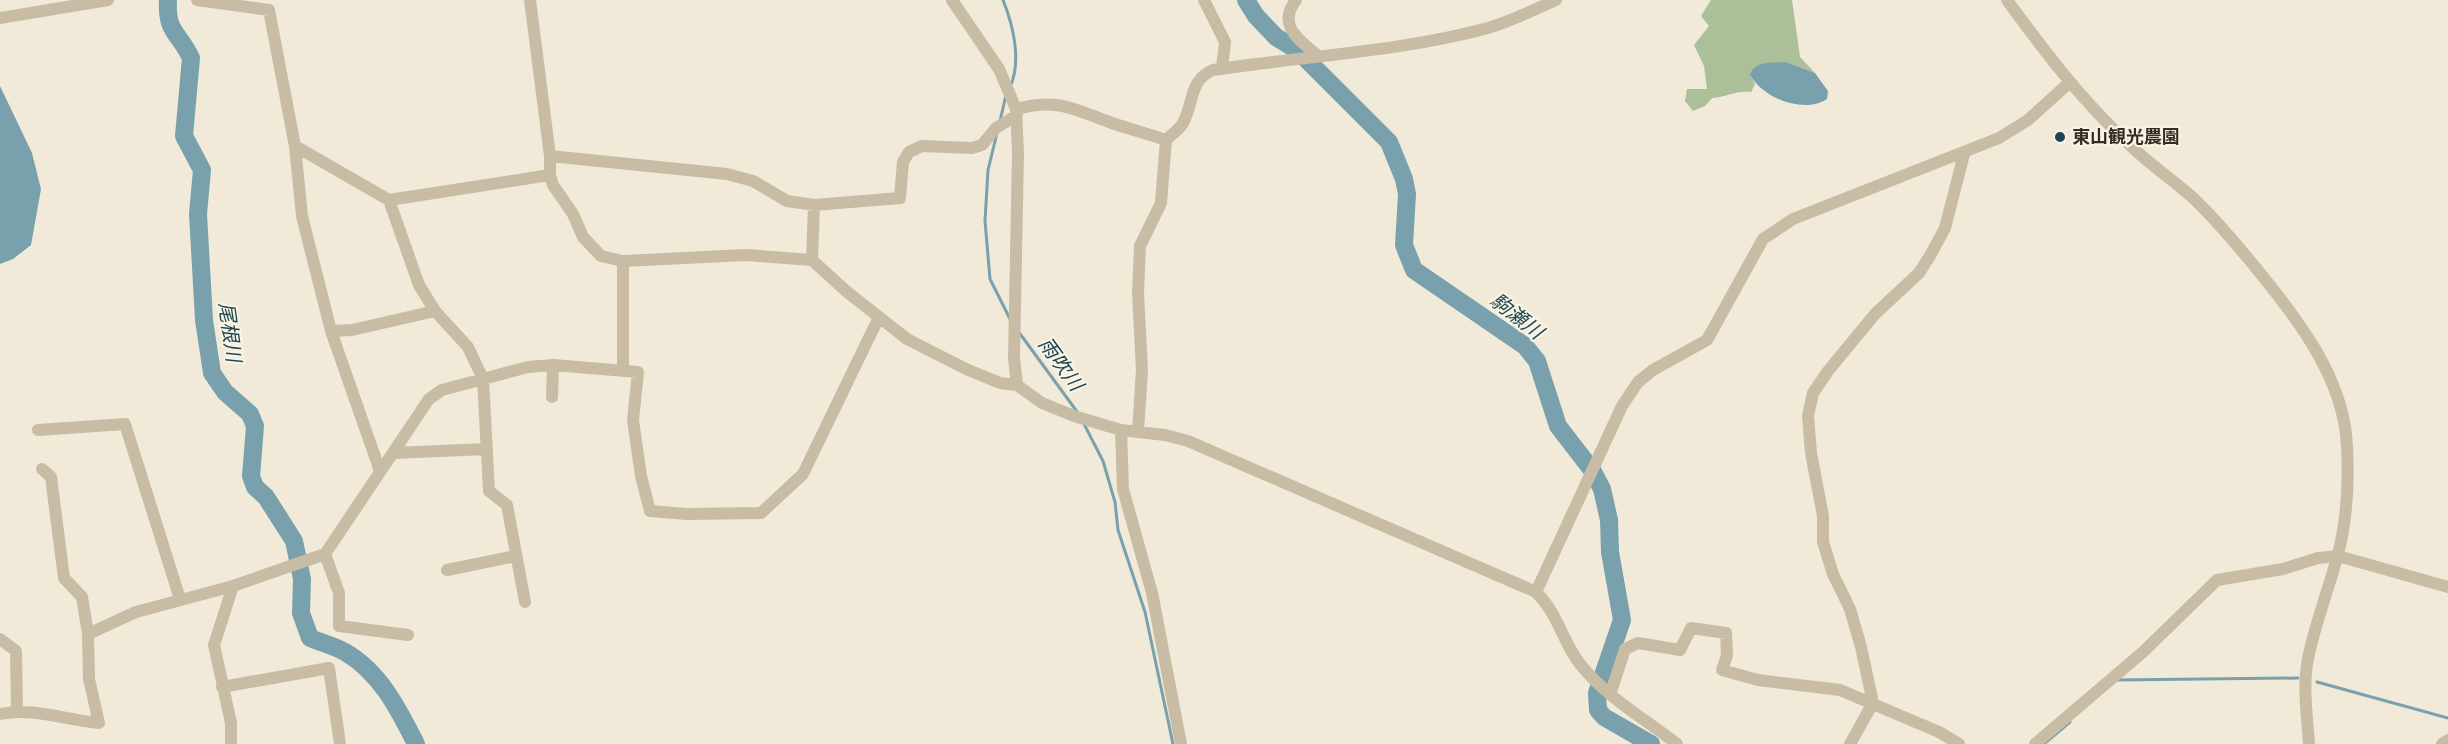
<svg xmlns="http://www.w3.org/2000/svg" width="2448" height="744" viewBox="0 0 2448 744" font-family="'PT Sans','Noto Sans JP',sans-serif">
<style>
.green{fill:#abbf99}
.water{fill:#78a1ad}
.lines{fill:none;stroke-linecap:round;stroke-linejoin:round}
.stream{stroke:#78a1ad;stroke-width:3}
.river{stroke:#78a1ad;stroke-width:18}
.minor{stroke:#c8bca5;stroke-width:12}
.poi-dot{fill:#1c4654;stroke:#f9f3e4;stroke-width:2}
.labels{text-anchor:middle;stroke-width:4.5;stroke-linejoin:round;paint-order:stroke}
.poi-label{font-size:18px;font-weight:bold;fill:#342d26;stroke:#f9f3e4;text-anchor:start}
.water-label{font-size:20px;font-style:italic;fill:#1c4654;stroke:#f9f3e4}
</style>
<rect width="100%" height="100%" fill="#f1ead8"/>
<!-- green -->
<path class="green" d="M1711,0H1792L1800,57L1815,73L1786,62L1750,75L1755,84L1751,92C1737,90 1726,97 1712,98L1705,106L1693,111L1685,101L1687,89H1707L1704,66L1694,45L1709,26L1701,16Z"/>
<!-- water -->
<path class="water" d="M1786,62L1815,73L1828,91L1827,99C1803,115 1762,97 1750,75C1755,60 1772,63 1786,62Z
M0,86L32,153L41,189L31,245L13,259L0,264Z"/>
<g class="lines">
<!-- stream -->
<path class="stream" d="M1003,0C1013,25 1022,61 1010,87
M1000,121L1006,95
M997,133L988,170L985,221L990,279L1011,321
M1018,331L1078,413
M1084,424L1103,461L1115,502L1118,530L1145,612L1173,744
M2116,680L2298,678
M2317,682L2448,718
M2044,744L2070,722"/>
<!-- river -->
<path class="river" d="M168,0C166,33 179,32 191,58L184,136L202,170L198,214L204,320L212,373L225,392L250,414L255,426L251,476L255,487L266,497L294,541L302,579L301,613L310,638C322,643 335,646 345,652C380,672 399,710 416,744
M1246,0L1256,16L1276,37L1297,50L1389,142L1404,179L1407,194L1404,245L1414,270L1525,346L1537,361L1558,426L1592,470L1602,489L1609,520L1610,552L1622,620L1597,693L1598,710L1604,717L1651,744"/>
<!-- minor -->
<path class="minor" d="M197,0L269,10L295,146L302,216L331,331L380,471
M530,0L550,156V175L553,185L573,214L583,237L601,256L623,261L746,255L812,260L846,291L907,339L966,369L1000,383L1017,385L1042,403L1074,416L1121,430L1165,435L1188,441L1536,592C1559,615 1562,641 1580,664C1605,696 1645,719 1677,744
M952,0L999,69L1016,109L1018,153L1014,358L1017,385
M1204,0L1225,42L1222,68
M1296,0C1277,25 1298,39 1317,55
M2007,0C2044,51 2083,102 2130,145C2149,164 2172,179 2192,197C2215,218 2236,244 2256,268C2297,319 2344,377 2347,446C2349,484 2347,522 2337,558C2328,590 2316,622 2309,654C2302,683 2307,714 2309,744
M0,18L108,0
M1016,109C1061,98 1072,109 1112,123C1130,129 1148,134 1166,140
M295,146L389,200L550,175
M550,156L727,174L753,181L787,201L801,203L814,205L900,198L903,162L909,152L922,146L972,148L982,145L996,128L1017,115
M389,200L419,285L435,311L468,347L483,379L489,491L507,505L525,602
M812,260L814,205
M331,331L352,330L435,311
M623,370V261
M552,397L553,365
M38,430L125,424L180,599
M1121,430L1123,489L1152,593L1181,744
M1138,431L1142,370L1138,293L1140,246L1161,203L1166,140C1171,135 1180,129 1183,123C1194,103 1189,80 1213,70C1304,56 1399,52 1488,28C1511,21 1534,10 1556,0
M393,453L487,449
M325,554L339,593V626L408,635
M447,570L516,556
M1536,592L1622,406L1638,382L1653,370L1707,340L1763,239L1793,219L1999,138L2028,120L2070,82
M88,634L136,612L233,586L325,554L429,399L442,390L528,367L553,365L638,372L633,420L641,476L650,511L686,514L761,513L803,474L879,317
M0,639L16,651L17,710
M222,687L329,668L340,744
M1611,692L1625,649L1638,643L1680,650L1691,628L1726,633L1727,655L1722,670L1758,680L1840,690L1939,732L1959,744
M0,714C33,707 65,720 99,723L89,679L88,634L82,597L64,578L51,477L42,469
M231,744V723L214,645L233,586
M1850,744L1873,703L1861,647L1850,609L1833,574L1823,542V516L1811,453L1808,416L1813,393L1828,371L1875,314L1919,273L1931,254L1945,228L1964,154
M2035,744L2143,652L2217,580L2283,569L2318,558L2338,556L2448,587
M2442,744L2448,740"/>
</g>
<!-- markers -->
<circle class="poi-dot" cx="2060" cy="137" r="6"/>
<g class="labels">
<!-- poi labels -->
<g class="poi-label">
<text x="2072" y="143">東山観光農園</text>
</g>
<!-- water labels -->
<g class="water-label">
<text transform="translate(1517 316) rotate(38)" y="7">駒瀬川</text>
<text transform="translate(230 332) rotate(82)" y="7">尾根川</text>
<text transform="translate(1061 364) rotate(54)" y="7">雨吹川</text>
</g>
</g>
</svg>
